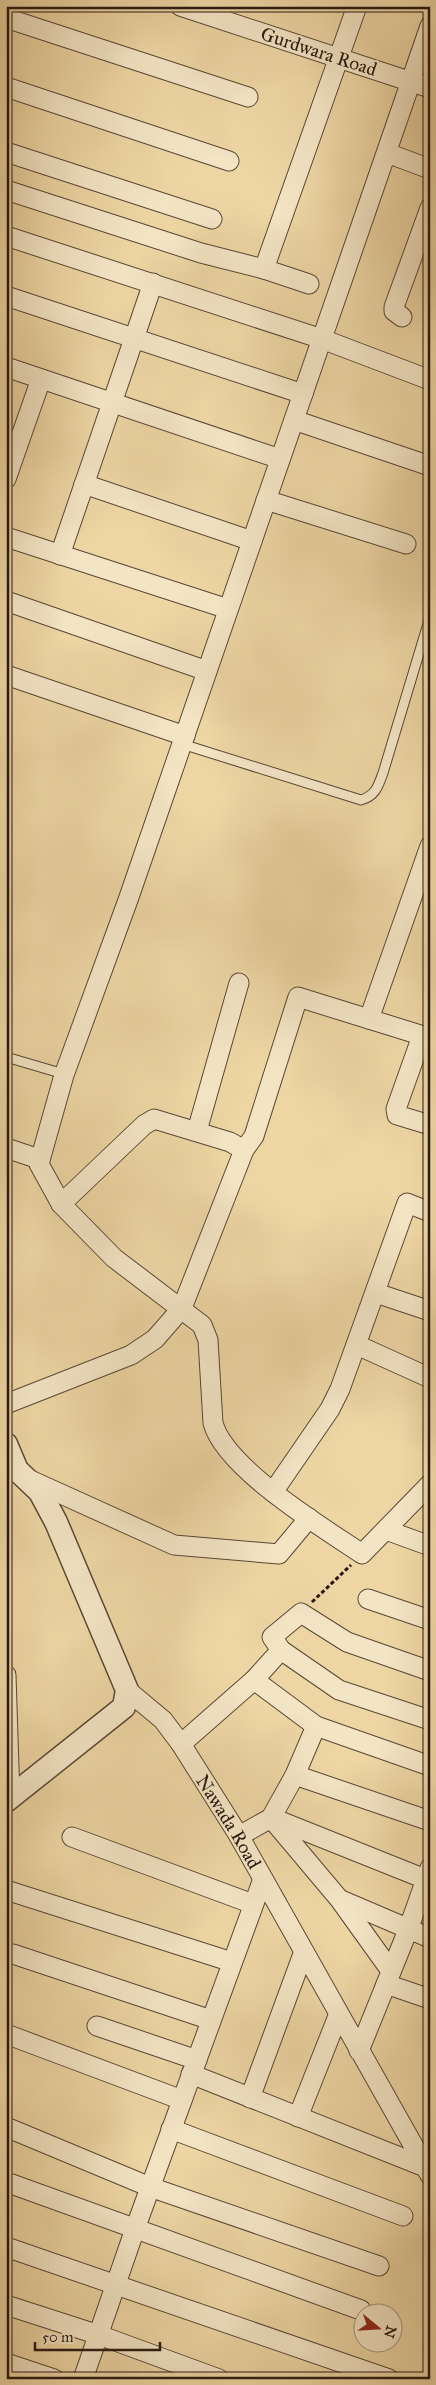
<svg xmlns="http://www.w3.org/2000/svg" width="436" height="2385" viewBox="0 0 436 2385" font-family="'IM FELL Great Primer',serif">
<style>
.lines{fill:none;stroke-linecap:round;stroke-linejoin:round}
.service-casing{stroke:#594835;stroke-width:11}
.minor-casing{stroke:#594835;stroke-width:21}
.tertiary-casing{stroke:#594835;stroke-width:25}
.path{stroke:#281910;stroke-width:3;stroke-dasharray:4 2.5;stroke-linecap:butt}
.service{stroke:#f3e4c4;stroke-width:9}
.minor{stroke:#f3e4c4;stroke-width:19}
.tertiary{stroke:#f3e4c4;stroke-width:22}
.labels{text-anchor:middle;stroke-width:4.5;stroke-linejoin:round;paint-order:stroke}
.street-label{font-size:19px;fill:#281910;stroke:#f3e4c4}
</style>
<rect width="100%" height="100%" fill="#edd5a4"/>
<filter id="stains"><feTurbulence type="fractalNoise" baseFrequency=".004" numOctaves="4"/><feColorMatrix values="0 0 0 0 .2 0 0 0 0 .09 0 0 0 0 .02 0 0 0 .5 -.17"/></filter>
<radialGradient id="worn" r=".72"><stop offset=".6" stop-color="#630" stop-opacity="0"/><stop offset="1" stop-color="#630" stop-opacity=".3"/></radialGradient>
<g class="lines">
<defs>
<path id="service" d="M182,744L361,800C375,796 378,787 383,773L430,617
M6,1057L57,1072"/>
<g id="minor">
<path d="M180,6L430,88"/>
<path d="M6,18L248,97"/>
<path d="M430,26L128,900L64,1075L39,1164L61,1204L114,1258L202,1325L208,1340L213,1423C225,1468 322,1527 362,1554L430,1484"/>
<path d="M6,87L229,161"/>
<path d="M6,152L212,219"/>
<path d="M387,153L430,169"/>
<path d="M6,190L201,253L264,269L309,284"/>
<path d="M6,236L322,339L430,380"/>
<path d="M264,269L357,6"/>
<path d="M6,296L303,394"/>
<path d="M402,317L394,311V307L430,208"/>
<path d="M6,367L280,459"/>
<path d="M294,420L430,466"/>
<path d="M6,479L41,379"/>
<path d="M84,484L252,541"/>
<path d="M266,500L406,544"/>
<path d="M6,537L228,609"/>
<path d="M60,555L153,283"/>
<path d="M6,601L207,671"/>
<path d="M6,675L185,736"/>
<path d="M369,1019L430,846"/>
<path d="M422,1036L396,1109L397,1115L430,1125"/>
<path d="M197,1131L239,983"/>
<path d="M6,1148L39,1159"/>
<path d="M61,1204L144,1125L154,1119L230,1142L244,1150"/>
<path d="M376,1293L430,1311"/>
<path d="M357,1345L430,1378"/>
<path d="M6,1404L131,1355L155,1339L182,1308L244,1150L254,1136L298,997L430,1038"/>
<path d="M28,1479L174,1545L279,1554L309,1518"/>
<path d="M273,1492L330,1409L340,1389L407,1203L430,1212"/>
<path d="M386,1530L430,1546"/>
<path d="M368,1599L430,1620"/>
<path d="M281,1650L339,1690L430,1720"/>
<path d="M6,1675L10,1798"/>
<path d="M254,1680L316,1726L430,1766"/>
<path id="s1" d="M127,1690L163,1720L181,1744L239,1836L430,2175"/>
<path d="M181,1744L254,1680L281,1650L272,1637L301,1613L347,1642L430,1671"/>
<path d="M295,1775L430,1821"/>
<path d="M271,1818L340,1900L391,1971"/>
<path d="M275,1819L430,1881"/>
<path d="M239,1836L271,1818L295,1775L316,1726"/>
<path d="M72,1837L253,1904"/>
<path d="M6,1890L232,1962"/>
<path d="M341,1900L430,1938"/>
<path d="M13,1954L211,2020"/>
<path d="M386,1984L430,1999"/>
<path d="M97,2026L197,2060"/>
<path d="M6,2034L182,2100"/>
<path d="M359,2051L408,1930L430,1868"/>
<path d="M191,2074L425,2167"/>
<path d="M250,2098L303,1954"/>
<path d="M298,2117L338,2016"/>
<path d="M6,2127L150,2187L379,2266"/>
<path d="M171,2129L403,2216"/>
<path d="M6,2182L361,2310"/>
<path d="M6,2247L389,2379"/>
<path d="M6,2305L99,2335L219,2379"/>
<path d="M6,2363L54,2379"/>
<path d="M83,2379L135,2229L263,1879"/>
</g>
<path id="tertiary" d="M6,1444L17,1470L40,1492L56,1522L127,1690L124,1707L6,1801"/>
</defs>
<!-- service casing -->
<use href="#service" class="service-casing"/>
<!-- minor casing -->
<use href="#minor" class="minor-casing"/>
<!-- tertiary casing -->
<use href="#tertiary" class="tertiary-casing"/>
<!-- path -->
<path class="path" d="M312,1602L351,1565"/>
<!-- service -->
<use href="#service" class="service"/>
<!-- minor -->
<use href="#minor" class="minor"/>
<!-- tertiary -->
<use href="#tertiary" class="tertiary"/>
</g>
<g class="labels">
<!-- street labels -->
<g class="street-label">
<text transform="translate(319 51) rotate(18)" y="7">Gurdwara Road</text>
<text dy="7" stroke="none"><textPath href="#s1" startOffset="168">Nawada Road</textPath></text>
</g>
</g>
<!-- margin -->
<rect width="436" height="2385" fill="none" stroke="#edd5a4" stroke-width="25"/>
<rect x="8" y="8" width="421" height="2370" fill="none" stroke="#281910" stroke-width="2.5"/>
<rect x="12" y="12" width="411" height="2360" fill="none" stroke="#281910"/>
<!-- north arrow -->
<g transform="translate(378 2328) rotate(108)"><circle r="24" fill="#f3e4c4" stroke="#a2937c"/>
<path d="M0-4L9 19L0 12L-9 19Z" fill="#8f2418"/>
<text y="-8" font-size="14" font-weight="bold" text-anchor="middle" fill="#281910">N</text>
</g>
<!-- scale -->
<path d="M35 2342v8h125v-8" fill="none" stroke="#281910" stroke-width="2.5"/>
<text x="42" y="2342" font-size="15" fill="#281910" stroke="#f3e4c4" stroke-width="4" paint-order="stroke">50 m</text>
<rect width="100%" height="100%" filter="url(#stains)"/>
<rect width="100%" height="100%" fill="url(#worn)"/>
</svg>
